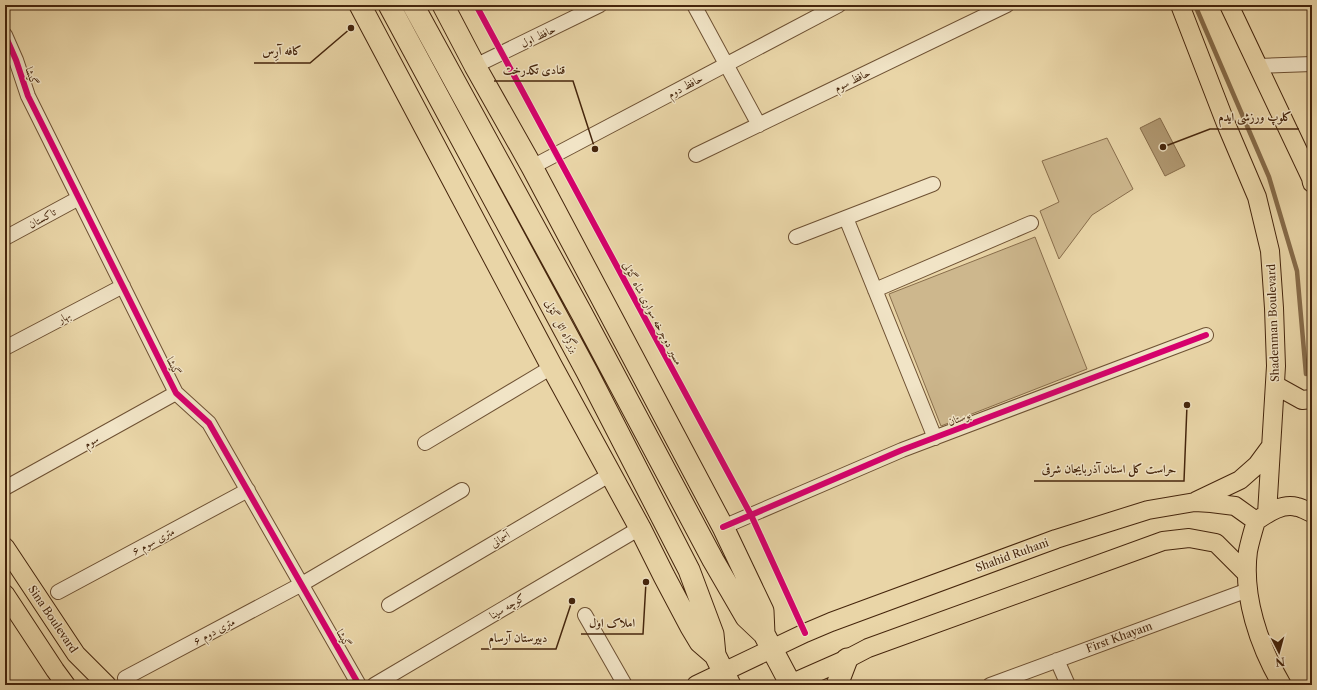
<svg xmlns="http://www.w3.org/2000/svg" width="1317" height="690" viewBox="0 0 1317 690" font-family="'Libre Caslon Text',Amiri,serif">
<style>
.grass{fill:#cdb78d;stroke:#896e4c}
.water{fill:#b19972;stroke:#866b49}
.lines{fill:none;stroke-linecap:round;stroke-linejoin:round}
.stream{stroke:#866b49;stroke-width:4.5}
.minor-casing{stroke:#6e5133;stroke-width:16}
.major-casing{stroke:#45250c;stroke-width:20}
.highway-casing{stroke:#45250c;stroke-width:23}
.minor{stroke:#f1e4c6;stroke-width:14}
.major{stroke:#e9d5a7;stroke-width:18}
.highway{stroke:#e9d5a7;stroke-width:21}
.cycleway-casing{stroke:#f1e4c6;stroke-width:8}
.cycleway{stroke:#d6006c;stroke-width:6}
.labels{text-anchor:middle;stroke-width:3;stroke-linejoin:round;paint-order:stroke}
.street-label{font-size:11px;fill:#45250c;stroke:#f1e4c6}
.leader{fill:none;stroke:#45250c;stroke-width:1.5}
.callout-dot{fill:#45250c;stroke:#f1e4c6;stroke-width:1.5}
.callout-label{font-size:12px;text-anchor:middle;font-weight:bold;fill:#45250c;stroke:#f1e4c6;stroke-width:3;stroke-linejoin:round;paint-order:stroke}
</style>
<rect width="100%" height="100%" fill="#e9d5a7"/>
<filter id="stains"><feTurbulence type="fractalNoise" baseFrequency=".005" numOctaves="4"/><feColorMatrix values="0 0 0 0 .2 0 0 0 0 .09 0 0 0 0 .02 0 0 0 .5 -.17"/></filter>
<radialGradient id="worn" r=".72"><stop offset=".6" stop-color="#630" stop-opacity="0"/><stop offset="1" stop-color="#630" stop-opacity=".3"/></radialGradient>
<!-- grass -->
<path class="grass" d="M1107,138L1133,189L1092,215L1059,259L1040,211L1059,202L1042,161Z
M1035,237L1087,369L941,426L889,294Z"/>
<!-- water -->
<path class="water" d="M1160,118L1185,166L1165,176L1140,128Z"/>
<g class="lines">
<!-- stream -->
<path class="stream" d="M1195,5L1269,177L1297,271L1306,374"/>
<defs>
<path id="minor" d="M694,5L759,125
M5,35L16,60L28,96L176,393L209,423L359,685
M475,66L600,5
M1258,66L1312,64
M696,155L1007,5
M532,167L839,5
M846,218L935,438
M796,237L933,184
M5,238L79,198
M875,290L1031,223
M5,348L123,286
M425,443L552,367
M5,488L176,393
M723,527L902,450L1206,335
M58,592L248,490
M389,605L611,474
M585,615L625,685
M1057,660L1068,685
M125,678L302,584L462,490
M374,685L640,528
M990,685L1248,590"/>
<path id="major" d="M1180,5L1226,124L1257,197L1270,251L1274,308L1276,366L1267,514
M1229,5L1311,178L1312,183
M1275,385L1302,400L1312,399
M1196,501L1240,480L1257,465L1271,446
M5,547L76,654L107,685
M5,594L55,670L66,685
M696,685L805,633L831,622L1056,539L1148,510L1195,502L1211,503L1235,506L1256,521
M788,685L847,659L868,648L1163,541L1189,538L1216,543L1247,574
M1282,685C1259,646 1242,596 1248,551C1250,541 1253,531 1256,521C1268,513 1282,503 1297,507C1302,508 1307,511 1312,513"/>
<path id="highway" d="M360,5L552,367L640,528L664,576L691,627L700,642L715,655L730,685
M389,5L587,372L689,570L713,634L715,655
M413,5L582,314L713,560L746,617L764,634
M443,5L475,66L532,167L723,527L763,611L764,634L791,685
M837,685L847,659"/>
</defs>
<!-- minor casing -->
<use href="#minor" class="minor-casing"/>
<!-- major casing -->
<use href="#major" class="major-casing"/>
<!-- highway casing -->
<use href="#highway" class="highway-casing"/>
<!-- minor -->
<use href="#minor" class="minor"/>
<!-- major -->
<use href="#major" class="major"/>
<!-- highway -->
<use href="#highway" class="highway"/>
<defs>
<path id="cycleway" d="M476,5L751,515L805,633
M5,35L16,60L28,96L176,393L209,423L359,685
M723,527L902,450L1206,335"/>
</defs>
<!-- cycleway casing -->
<use href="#cycleway" class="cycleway-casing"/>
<!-- cycleway -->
<use href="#cycleway" class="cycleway"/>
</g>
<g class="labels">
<!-- street labels -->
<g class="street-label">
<text transform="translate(538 36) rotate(-26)" y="4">حافظ اول</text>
<text transform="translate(32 76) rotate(71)" y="4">گیشا</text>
<text transform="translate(852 80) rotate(-26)" y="4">حافظ سوم</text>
<text transform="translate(685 86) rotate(-28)" y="4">حافظ دوم</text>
<text transform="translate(42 218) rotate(-29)" y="4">تاکستان</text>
<text transform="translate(653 313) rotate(62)" y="4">مسیر دوچرخه سواری شاه گؤلی</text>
<text transform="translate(64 317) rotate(-27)" y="4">بهار</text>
<text transform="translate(1273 323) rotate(-92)" y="4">Shadenman Boulevard</text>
<text transform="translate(562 326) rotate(62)" y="4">بزرگراه ائل گؤلی</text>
<text transform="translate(174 366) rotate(64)" y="4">گیشا</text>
<text transform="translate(959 418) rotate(-21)" y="4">بوستان</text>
<text transform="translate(91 441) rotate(-29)" y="4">سوم</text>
<text transform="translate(500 539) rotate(-31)" y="4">آسمانی</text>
<text transform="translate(153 541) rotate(-28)" y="4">۶ متری سوم</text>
<text transform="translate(1012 555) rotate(-20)" y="4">Shahid Ruhani</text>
<text transform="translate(507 606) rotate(-31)" y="4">کوچه سینا</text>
<text transform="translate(53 619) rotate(56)" y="4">Sina Boulevard</text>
<text transform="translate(214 631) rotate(-28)" y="4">۶ متری دوم</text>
<text transform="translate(1119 637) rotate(-20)" y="4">First Khayam</text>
<text transform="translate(344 638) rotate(61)" y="4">گیشا</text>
</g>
</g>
<!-- callouts -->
<path class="leader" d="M351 28L310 63H254M595 149L573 81H494M1163 147L1210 129H1299M1187 405L1184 481H1034M646 582L643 634H581M572 601L556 649H481"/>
<g class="callout-dot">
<circle cx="351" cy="28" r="4"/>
<circle cx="595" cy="149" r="4"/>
<circle cx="1163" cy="147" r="4"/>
<circle cx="1187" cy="405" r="4"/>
<circle cx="646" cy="582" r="4"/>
<circle cx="572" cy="601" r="4"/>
</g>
<g class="callout-label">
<text x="282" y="55">کافه آرِس</text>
<text x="534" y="74">قنادی تکدرخت</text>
<text x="1255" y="121">کلوپ ورزشی ایدم</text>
<text x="1109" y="473">حراست کل استان آذربایجان شرقی</text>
<text x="612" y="627">املاک اول</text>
<text x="518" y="642">دبیرستان آرسام</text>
</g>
<!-- margin -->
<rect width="1317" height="690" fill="none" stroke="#e9d5a7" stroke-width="20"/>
<rect x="6" y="6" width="1305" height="678" fill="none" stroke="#45250c" stroke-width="2"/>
<rect x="10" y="10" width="1297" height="670" fill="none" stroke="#45250c"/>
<!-- north arrow -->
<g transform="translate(1279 652) rotate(174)" stroke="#f1e4c6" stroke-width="3" paint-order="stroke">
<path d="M0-3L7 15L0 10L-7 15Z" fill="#45250c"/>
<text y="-6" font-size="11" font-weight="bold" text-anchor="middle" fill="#45250c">N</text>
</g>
<rect width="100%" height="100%" filter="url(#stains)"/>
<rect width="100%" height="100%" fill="url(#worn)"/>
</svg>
